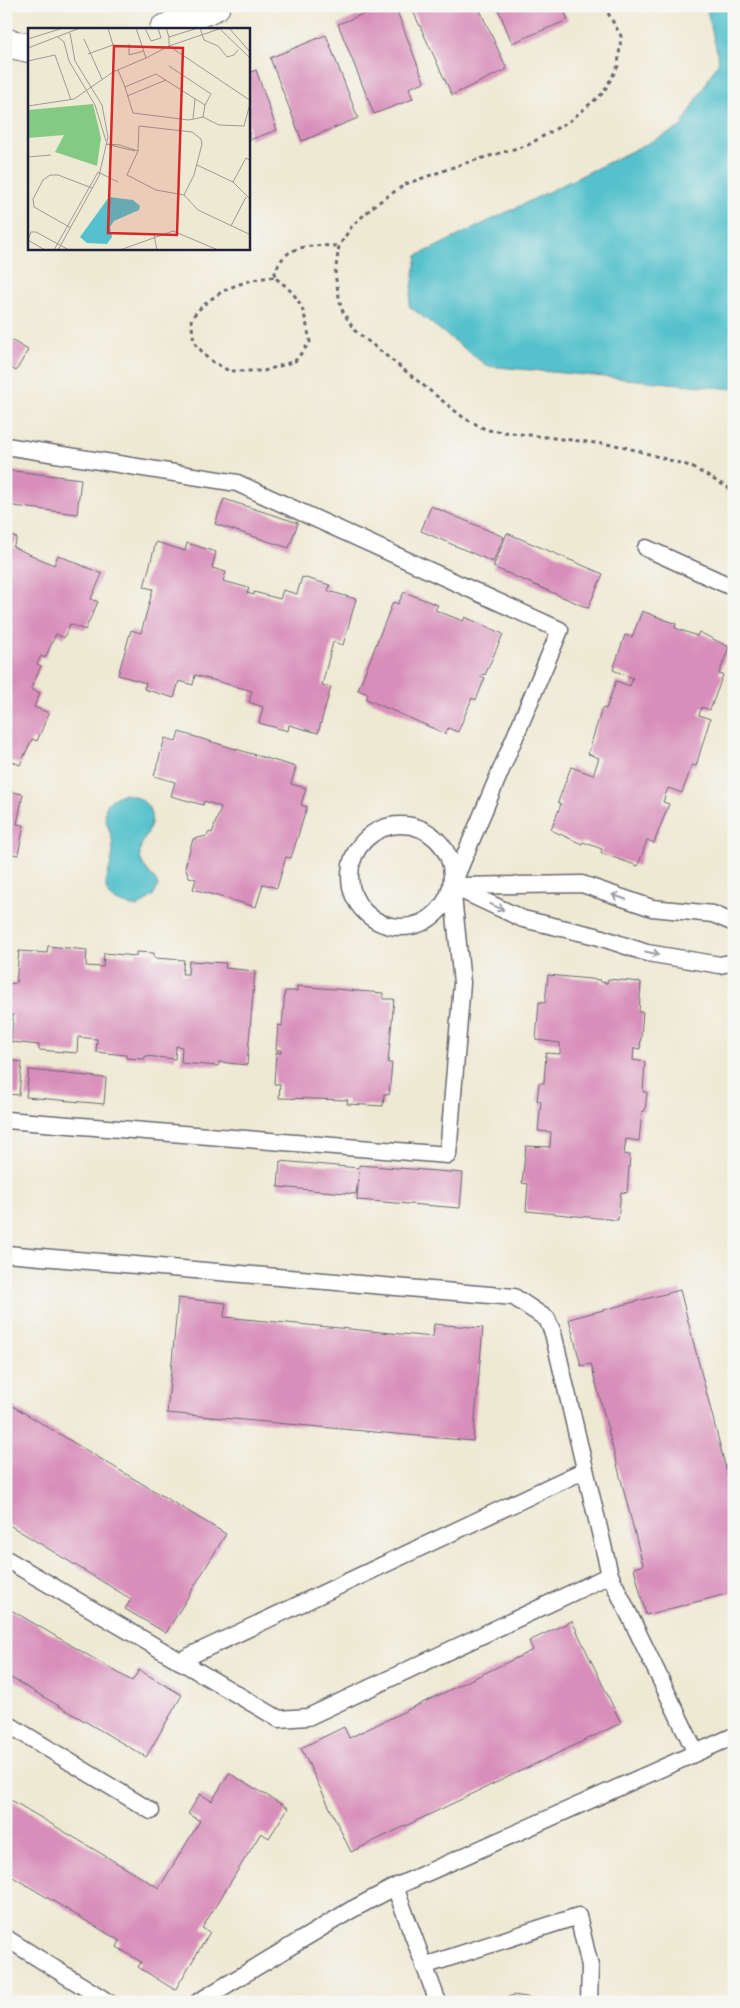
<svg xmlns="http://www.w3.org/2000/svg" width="740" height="2008" viewBox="0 0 740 2008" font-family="Mynerve,sans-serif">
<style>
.water{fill:#54c1cc;stroke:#3b7284}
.building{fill:#d88eba}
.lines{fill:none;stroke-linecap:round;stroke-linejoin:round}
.lane-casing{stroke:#696870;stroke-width:19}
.street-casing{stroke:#696870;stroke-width:30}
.path{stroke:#696870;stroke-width:3;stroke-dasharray:4 4;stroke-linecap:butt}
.lane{stroke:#fff;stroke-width:16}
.street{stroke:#fff;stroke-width:28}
.oneway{stroke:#9c9ca7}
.inset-road{fill:none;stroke:#9c9996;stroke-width:1}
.view{fill:#d62828;fill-opacity:0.15;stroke:#d62828;stroke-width:2.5}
.inset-edge{fill:none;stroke:#22223b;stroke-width:2.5}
</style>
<rect width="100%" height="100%" fill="#f6f6f2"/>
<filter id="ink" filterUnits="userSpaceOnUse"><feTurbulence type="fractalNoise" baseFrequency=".02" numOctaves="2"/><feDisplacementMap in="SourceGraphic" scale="10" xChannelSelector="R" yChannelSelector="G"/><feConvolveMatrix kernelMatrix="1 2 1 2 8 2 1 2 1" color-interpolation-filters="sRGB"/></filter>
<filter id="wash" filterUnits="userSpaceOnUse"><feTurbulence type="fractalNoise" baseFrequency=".0096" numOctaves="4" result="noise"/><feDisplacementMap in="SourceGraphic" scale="20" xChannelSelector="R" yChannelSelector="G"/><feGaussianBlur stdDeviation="1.12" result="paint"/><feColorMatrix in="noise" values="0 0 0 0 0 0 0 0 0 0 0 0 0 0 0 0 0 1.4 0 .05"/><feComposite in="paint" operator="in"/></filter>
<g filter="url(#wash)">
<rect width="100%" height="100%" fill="#eee9d3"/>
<!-- water -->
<path class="water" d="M706,6H734V389L487,366L409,306L417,256L681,127L719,61Z
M122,794C138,795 154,804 151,823C149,835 138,844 140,856C142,869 154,874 158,886L154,895L138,907C86,899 113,877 113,847C113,827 90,807 122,794Z"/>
<g id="blocks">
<!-- building -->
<path class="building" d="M384,6H395L424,82L409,88L413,99L374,114L338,24Z
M418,6H478L507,69L452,95L412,9Z
M497,6H562L568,20L512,43Z
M326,35L358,118L302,141L270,58Z
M256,70L277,130L249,140V73Z
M6,337L28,350L16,371L6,365Z
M6,470L81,479L77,514L6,505Z
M224,499L298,523L289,548L215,524Z
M431,506L504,537L493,562L421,531Z
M6,533L17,538L13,547L54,565L58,555L102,574L91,599L98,602L85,630L70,624L64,638L56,634L45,658L41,656L37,664L41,666L31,689L40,693L34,707L49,713L37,741L32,739L20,765L6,759Z
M507,533L603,574L588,608L493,567Z
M156,542L185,551L187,543L216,552L212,568L226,572L223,581L249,588L247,593L254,595V592L280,599L283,590L297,594L302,577L330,585L328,591L356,599L343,645L333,642L322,685L331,687L318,733L289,725L288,731L259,723L263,707L249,702L252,691L195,675L193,685L179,681L174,698L144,689L146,683L118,675L131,630L141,633L153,589L144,587Z
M404,592L438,605L435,610L463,621L465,617L503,634L485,675L482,674L480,676L485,678L476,700L472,698L458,732L448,728L446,734L366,699L368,694L358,690L393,602L398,604Z
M642,611L676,624L675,628L697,636L699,632L729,647L719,674L723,675L710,710L702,707L699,715L710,719L696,766L692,765L682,793L668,788L663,802L669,804L654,843L647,840L638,866L601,853L602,849L583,842L582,844L551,830L561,804L558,802L571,767L593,775L599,758L588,754L602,708L606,709L616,681L630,686L633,678L613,670L625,635L632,637Z
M179,732L296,767L291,784L306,788L301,805L307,807L291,858L286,857L277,888L263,884L256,907L193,889L196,879L189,877L185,867L193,839L207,836L209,832L212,833L221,807L204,801L203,805L171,796L175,782L154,776L165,738L176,741Z
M6,791L23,794L17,824L24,825L18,855L6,853Z
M48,946L87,950L86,966L103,967L104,953L136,956V952L154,953V958L184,960L182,974H188L189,961L226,963L225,968L255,971L247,1065L219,1062L218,1066L181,1063L182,1047L176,1046L175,1059L145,1056V1059L126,1058V1055L96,1052L97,1039L78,1037L77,1053L39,1050V1045L11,1042L13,1015H6V984L16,983L19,951L47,953Z
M548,975L600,980L601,982L607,983L608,979L641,982L639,1012H643L640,1049L634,1048L633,1060L645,1062L643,1092H647L645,1111H642L639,1141L626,1139L624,1154L630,1155L627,1193L621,1192L618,1220L526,1211L528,1184L522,1183L526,1146L550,1147L551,1132L538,1131L541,1101H537L539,1083H544L546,1053L560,1054V1043L536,1040L539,1002L545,1003Z
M297,986L383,993V999H394L388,1063H392L389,1095L384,1094L383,1106L347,1104L348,1100L279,1098L280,1084H274L276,1052L281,1053V1050H276L278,1025L282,1026L285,991H297Z
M6,1060L22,1062L19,1095L6,1094Z
M29,1070L106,1078L104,1104L26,1097Z
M280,1161L359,1168V1165L463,1173L460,1208L357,1200L359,1172L356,1194L278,1187Z
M680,1290L734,1500V1592L646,1615L634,1568L643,1565L591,1364L581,1366L569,1319Z
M178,1298L226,1303L224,1317L433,1337L434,1324L483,1328L473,1441L167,1413Z
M6,1402L226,1534L166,1633L125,1609L131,1599L6,1523Z
M6,1607L132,1681L139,1670L182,1695L146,1757L6,1675Z
M572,1621L621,1723L351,1852L301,1748L344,1727L349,1738L533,1650L529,1641Z
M229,1773L288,1808L269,1838L261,1833L202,1928L210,1932L175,1990L138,1967L141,1962L117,1947L120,1941L6,1873V1797L159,1888L200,1821L188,1814L200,1794L212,1801Z
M514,1995L545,2000L546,2002H492Z"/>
</g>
</g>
<g filter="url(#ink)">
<use href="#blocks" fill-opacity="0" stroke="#696870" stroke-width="1"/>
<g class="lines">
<defs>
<path id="lane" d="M6,446L237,483L560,630L452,886L462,983L448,1155L6,1120
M646,548L734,588
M350 876a51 51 0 1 1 102 0a51 51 0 1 1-102 0Z
M452,886L523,919L596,936L647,953L720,965L734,962
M457,886L582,884L652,908L713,914L734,923
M6,1254L514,1297L547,1319L553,1333L610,1575
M6,1559L279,1719L308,1717L610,1575L696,1753
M179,1661L585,1470
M6,1723L151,1811
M6,1938L108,2002
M424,1966L578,1916L590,1966L589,2002
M198,2002L351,1910L395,1887
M438,2002L395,1887L734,1736"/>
<path id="street" d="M164,29L216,6
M6,43L29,48"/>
</defs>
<!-- lane casing -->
<use href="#lane" class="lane-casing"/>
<!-- street casing -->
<use href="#street" class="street-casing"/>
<!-- path -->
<path class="path" d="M604,6L621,36L618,66L603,93L571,120L528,145L462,164L406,184L376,204L352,226L339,246L335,274L341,308L354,330L464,418L487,430L621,446L690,466L734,491
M274,277C242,279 210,293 191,319L194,342L208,359L229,371H264L295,361L310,342C304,309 302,297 274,277C282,243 310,245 339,246"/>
<!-- lane -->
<use href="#lane" class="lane"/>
<!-- street -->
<use href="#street" class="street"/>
</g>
<!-- one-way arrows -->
<defs><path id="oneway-shaft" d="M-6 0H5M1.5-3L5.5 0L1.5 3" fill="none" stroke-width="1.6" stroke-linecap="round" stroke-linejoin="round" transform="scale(1.25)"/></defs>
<g class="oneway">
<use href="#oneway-shaft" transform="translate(619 897) rotate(-161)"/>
<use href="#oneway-shaft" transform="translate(497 907) rotate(25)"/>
<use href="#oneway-shaft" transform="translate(652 953) rotate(12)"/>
</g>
</g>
<!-- overview -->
<g transform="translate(28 28)">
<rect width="222" height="222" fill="#eee9d3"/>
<path d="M65,76L73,110L69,138L27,124L36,107L0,110V82Z" fill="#84ca84"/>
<path d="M81,169L105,172L112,178L111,182L86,193L82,199L84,209L79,216L59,215L52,209Z" fill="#54c1cc"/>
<path class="inset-road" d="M117,0L123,13L133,10L130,0M138,0L141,9L170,0M172,0L176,12L190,18L199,29L206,27L210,22M191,0L223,31M201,0L223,25M30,9L36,14L41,33L67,77L78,113M141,9V18L191,1M0,11L35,0M56,11L74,51M101,16V27L116,23M0,20L52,0M60,26L85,17L80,0M118,30L141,18L223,73M0,33L27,27L43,72M141,38L183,66L177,77L175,89L191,97L216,98L223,72M90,42L97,59L128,46L177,77M97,59L105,85L161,92L175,89M99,68L138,52M0,78L46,71L85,44L118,30L108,0M165,91L167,71M78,116L92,117L110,123M78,116L107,123M0,129L23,127M169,137L205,154L223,172M70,144L90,154M205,154L218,130L223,133M156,167L166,147L174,116L173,111L164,104L111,98L110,123L99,147L128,162L156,167L170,182L223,207M203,198L218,169M43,200L6,179L5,171L15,152L22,147H30L64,160M126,207L129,222M17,222L0,212L3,204H8L41,222M26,222L70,144M30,222L71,148L80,109L74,77L47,33L42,5M92,222L145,203L190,222"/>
<path class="view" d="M86,18L155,20L149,207L80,205Z"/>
<rect width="222" height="222" class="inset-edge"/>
</g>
<!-- margin -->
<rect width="740" height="2008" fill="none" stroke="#f6f6f2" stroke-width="25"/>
</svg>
